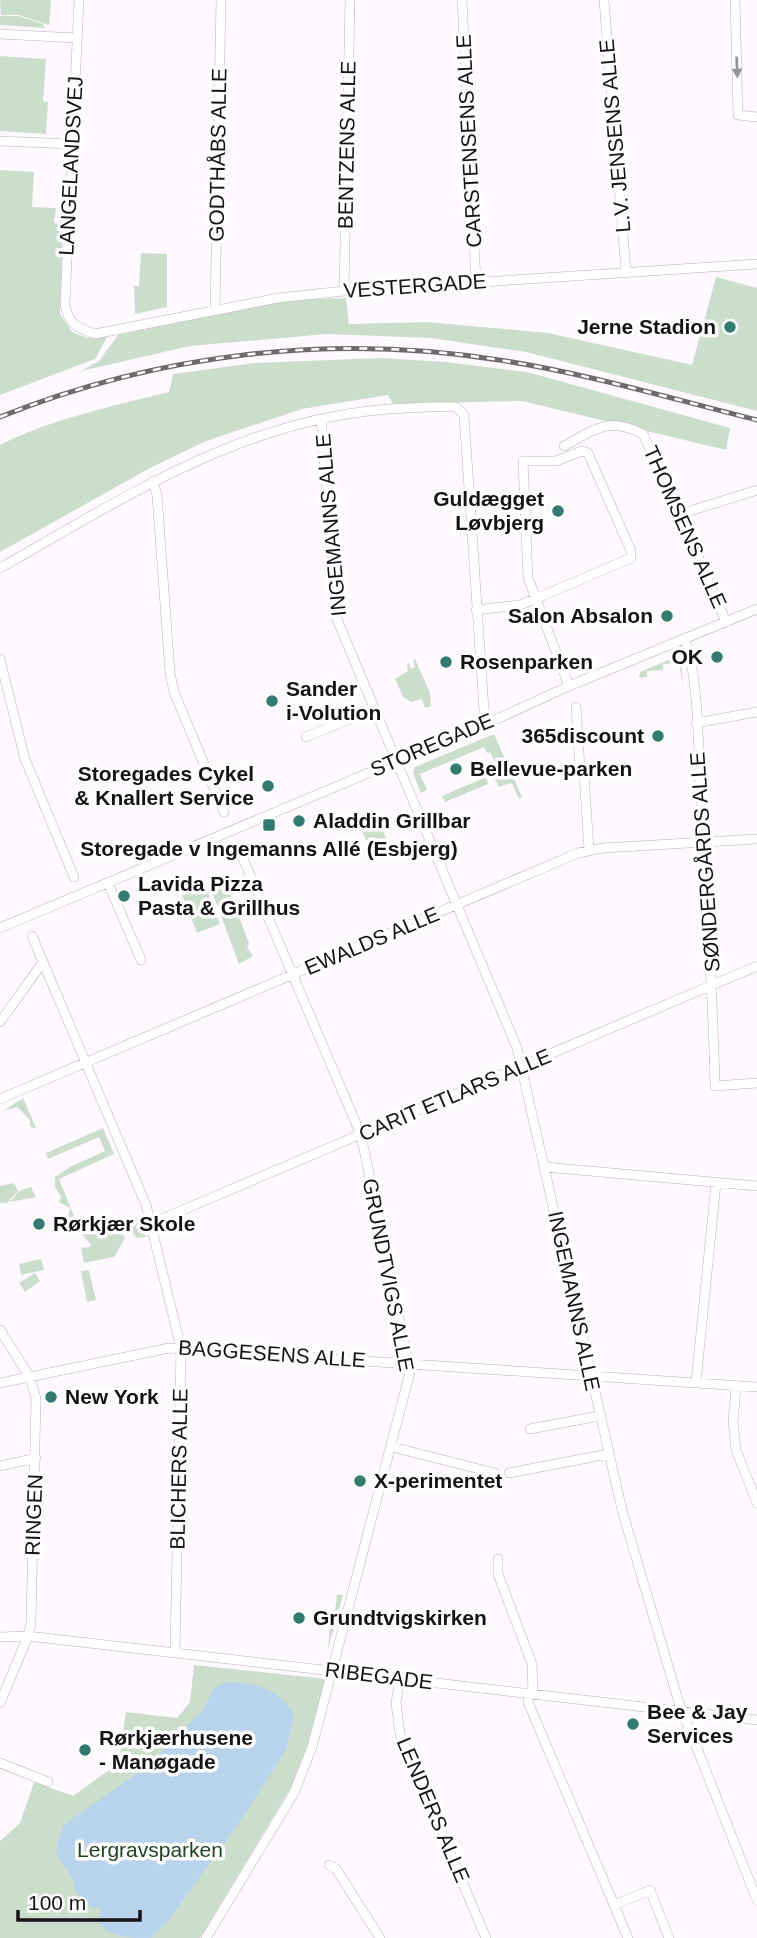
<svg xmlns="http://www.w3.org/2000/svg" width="757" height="1938" viewBox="0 0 757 1938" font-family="Helvetica,sans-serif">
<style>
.green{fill:#cbdecc}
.water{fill:#b9d3ed}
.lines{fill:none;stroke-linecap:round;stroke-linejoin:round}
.minor-casing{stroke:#bbb2bb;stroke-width:10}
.minor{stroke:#fff;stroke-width:9}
.rail-casing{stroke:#6d696d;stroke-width:5}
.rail{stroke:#fff;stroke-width:2.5;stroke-dasharray:8;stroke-linecap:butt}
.oneway{fill:#969596}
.poi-dot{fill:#337a70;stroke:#fff;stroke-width:2.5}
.labels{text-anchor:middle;stroke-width:7;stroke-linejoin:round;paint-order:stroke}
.street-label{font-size:21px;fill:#161316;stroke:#fff}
.poi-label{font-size:21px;font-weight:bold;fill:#161316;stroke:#fff;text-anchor:start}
.park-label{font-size:21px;fill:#1b4522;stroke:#fff}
</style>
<rect width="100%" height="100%" fill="#fef9fe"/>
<!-- green -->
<path class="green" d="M0,0H51L49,25L19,15H1Z
M19,16L43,24L45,28L0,25V16Z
M0,56L46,59L43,101L48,102L46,134L0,131Z
M0,170L34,172L32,207L56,208L54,223L63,225L60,314L72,332L87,338L107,337L95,359L0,395Z
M141,253L167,254V307L135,314L134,286H139Z
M716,277L757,288V411L526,352L431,338L327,334L190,346L81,371L99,361L118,335L288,300L346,298L349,324L427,322L548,333L692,365Z
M381,358L446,362L527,372L730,428L726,450L522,401L393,404L388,395L302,409L206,441L150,468L0,552V445C48,420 116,405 169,392L173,374L254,363Z
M678,656L681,658L683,686L679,663L663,664V670L647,671V677L639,678L640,672Z
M415,659L430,693L431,706L425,708L422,699L411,702L403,697L395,679L408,671L407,664L409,663L411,669L415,667L413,660Z
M494,734L522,797L519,799L512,783L499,787L491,771L497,767L490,752L487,753L484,747L420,774L427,790L421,793L413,773L415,767Z
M486,777L488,784L445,802L442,796Z
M379,808L377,817L389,845L372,853L358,822L353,824L352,821L354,818L359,819L378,812Z
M226,883L249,943L247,947L253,956L239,964L211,889Z
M206,887L220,924L197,933L182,895Z
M23,1098L36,1128L30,1127V1120L17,1107L3,1111Z
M103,1128L114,1154L59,1179L80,1231L141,1217L146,1237L137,1238L130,1230L125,1229L113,1233H122L125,1238L114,1257L84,1263L81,1248L90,1247L91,1245C84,1235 76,1230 68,1218L70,1208L59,1202L61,1197L55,1186V1177L70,1167L105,1151L99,1137L48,1159L46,1153Z
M14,1183L18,1191L7,1203H0V1186Z
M31,1187L36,1197L10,1202L19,1191Z
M41,1259L44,1270L21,1275L19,1264Z
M89,1270L96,1300L87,1302L81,1271Z
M35,1273L40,1281L25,1292L19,1283Z
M337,1594L343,1595L328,1649L331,1611H335Z
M194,1665L326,1679L308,1744L290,1789L200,1938H0V1841L20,1823L34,1782L73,1796L119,1763L126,1712L177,1718L190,1702Z"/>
<!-- water -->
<path class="water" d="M226,1682C252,1682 284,1690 294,1716L286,1750L245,1814L169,1920L151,1938C132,1938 109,1938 98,1922L101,1911L98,1907L92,1908C88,1902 80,1898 76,1892C74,1889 74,1884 73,1881C59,1853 48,1859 65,1824L146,1767L203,1710L213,1689Z"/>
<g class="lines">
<defs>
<path id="minor" d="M79,0L65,304C68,324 77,328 95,334L278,298L344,291L757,264
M462,0L476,282
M604,0L626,272
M735,0L738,115L757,117
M0,34L77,38
M0,141L72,144
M344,291L350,0
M215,310L221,0
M321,419L336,617L517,1048L622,1510L679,1703L757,1900
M564,446C594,430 608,416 643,434L680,514L726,622
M153,481L157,495L170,673L174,692L224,812
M680,514L757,490
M0,568C131,494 252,413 408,408C424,407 441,406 456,407L464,415L485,724
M476,610L520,605L535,599L631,558V551L588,453L582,451L556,461H523L528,578L569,686
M685,639C700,684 698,755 701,804C706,898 713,992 715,1086L757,1083
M0,659L25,759L74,877
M576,707L580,768L584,774L589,850
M696,723L757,712
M306,737L374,709
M108,883L141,960
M0,928L499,718L569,686L757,609
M32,936L146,1205L181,1348L175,1653
M0,1022L43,962
M0,1099L578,853L603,848L757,839
M545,1167L757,1186
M152,1223L757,966
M0,1330L29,1376L36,1398L31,1623L28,1636L0,1703
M696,1382L716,1183
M0,1383L169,1348L757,1387
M736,1387L733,1422L736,1450L757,1503
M530,1429L599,1416
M392,1447L495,1473
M0,1466L36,1458
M509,1473L608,1454
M498,1559V1574L532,1664L533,1694
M0,1637L28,1636L757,1720
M400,1678L396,1703L400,1734L486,1938
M528,1693V1702L628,1938
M0,1763L48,1782
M329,1865L336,1869L380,1938
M614,1905L650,1890L669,1938
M206,1938L294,1793L312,1747L410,1372L361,1135L239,849"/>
</defs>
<!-- minor casing -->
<use href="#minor" class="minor-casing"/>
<!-- minor -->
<use href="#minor" class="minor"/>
<defs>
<path id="rail" d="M0,417C157,354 332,333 499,360C586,373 672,399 757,420"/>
</defs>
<!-- rail casing -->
<use href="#rail" class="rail-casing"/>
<!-- rail -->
<use href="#rail" class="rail"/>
</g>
<!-- one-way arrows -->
<defs><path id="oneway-solid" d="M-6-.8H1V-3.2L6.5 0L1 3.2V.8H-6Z" transform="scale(1.75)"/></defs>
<use class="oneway" href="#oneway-solid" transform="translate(737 67) rotate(88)"/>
<!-- markers -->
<g class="poi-dot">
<circle cx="730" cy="327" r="7"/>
<circle cx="558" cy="511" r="7"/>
<circle cx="667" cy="616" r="7"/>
<circle cx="717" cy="657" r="7"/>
<circle cx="446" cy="662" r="7"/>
<circle cx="272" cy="701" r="7"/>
<circle cx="658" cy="736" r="7"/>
<circle cx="456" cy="769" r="7"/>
<circle cx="268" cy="786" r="7"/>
<circle cx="299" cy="821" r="7"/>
<rect x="262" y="818" width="14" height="14" rx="3.5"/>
<circle cx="124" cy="896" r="7"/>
<circle cx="39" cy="1224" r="7"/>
<circle cx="51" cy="1397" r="7"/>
<circle cx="360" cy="1481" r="7"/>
<circle cx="299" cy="1618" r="7"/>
<circle cx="633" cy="1724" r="7"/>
<circle cx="85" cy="1750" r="7"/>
</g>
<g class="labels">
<!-- street labels -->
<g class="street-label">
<text transform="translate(615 136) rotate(-95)" y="7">L.V. JENSENS ALLE</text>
<text transform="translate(469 141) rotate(-93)" y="7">CARSTENSENS ALLE</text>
<text transform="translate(347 145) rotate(-89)" y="7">BENTZENS ALLE</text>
<text transform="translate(218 155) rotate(-89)" y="7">GODTHÅBS ALLE</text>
<text transform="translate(71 166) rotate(-87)" y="7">LANGELANDSVEJ</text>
<text transform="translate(415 286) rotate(-4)" y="7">VESTERGADE</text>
<text transform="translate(331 525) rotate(-95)" y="7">INGEMANNS ALLE</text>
<text transform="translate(685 527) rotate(66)" y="7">THOMSENS ALLE</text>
<text transform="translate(432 745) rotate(-23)" y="7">STOREGADE</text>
<text transform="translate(705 862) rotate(-94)" y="7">SØNDERGÅRDS ALLE</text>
<text transform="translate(372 941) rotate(-23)" y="7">EWALDS ALLE</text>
<text transform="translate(455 1095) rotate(-23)" y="7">CARIT ETLARS ALLE</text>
<text transform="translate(388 1275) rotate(79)" y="7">GRUNDTVIGS ALLE</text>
<text transform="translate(574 1301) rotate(78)" y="7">INGEMANNS ALLE</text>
<text transform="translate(272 1354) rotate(4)" y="7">BAGGESENS ALLE</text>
<text transform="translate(179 1469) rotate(-89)" y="7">BLICHERS ALLE</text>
<text transform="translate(34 1515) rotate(-88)" y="7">RINGEN</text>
<text transform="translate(379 1676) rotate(7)" y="7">RIBEGADE</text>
<text transform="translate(433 1810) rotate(67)" y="7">LENDERS ALLE</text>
</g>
<!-- poi labels -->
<g class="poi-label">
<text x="716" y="334" text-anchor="end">Jerne Stadion</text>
<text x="544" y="506" text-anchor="end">Guldægget<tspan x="544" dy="24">Løvbjerg</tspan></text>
<text x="653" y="623" text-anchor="end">Salon Absalon</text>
<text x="703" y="664" text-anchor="end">OK</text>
<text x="460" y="669">Rosenparken</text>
<text x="286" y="696">Sander<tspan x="286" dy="24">i-Volution</tspan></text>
<text x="644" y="743" text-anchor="end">365discount</text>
<text x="470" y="776">Bellevue-parken</text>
<text x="254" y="781" text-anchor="end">Storegades Cykel<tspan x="254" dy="24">&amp; Knallert Service</tspan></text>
<text x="313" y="828">Aladdin Grillbar</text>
<text x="269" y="856" text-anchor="middle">Storegade v Ingemanns Allé (Esbjerg)</text>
<text x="138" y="891">Lavida Pizza<tspan x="138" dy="24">Pasta &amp; Grillhus</tspan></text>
<text x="53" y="1231">Rørkjær Skole</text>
<text x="65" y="1404">New York</text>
<text x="374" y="1488">X-perimentet</text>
<text x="313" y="1625">Grundtvigskirken</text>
<text x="647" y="1719">Bee &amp; Jay<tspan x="647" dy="24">Services</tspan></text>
<text x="99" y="1745">Rørkjærhusene<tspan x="99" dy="24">- Manøgade</tspan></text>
</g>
<!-- park labels -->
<g class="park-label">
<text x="150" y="1857">Lergravsparken</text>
</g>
</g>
<!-- scale -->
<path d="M18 1910v10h122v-10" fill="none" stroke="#161316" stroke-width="3.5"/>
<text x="28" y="1910" font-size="21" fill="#161316" stroke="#ffffff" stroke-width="5" paint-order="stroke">100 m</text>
</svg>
